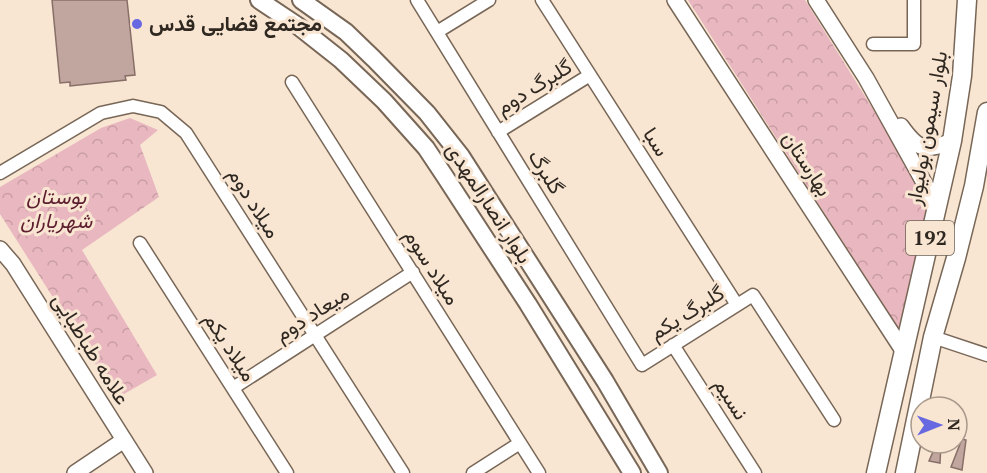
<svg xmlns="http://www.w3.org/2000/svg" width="987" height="473" viewBox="0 0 987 473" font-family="'PT Serif',Vazirmatn,serif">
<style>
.park{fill:url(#park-crowns)}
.building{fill:#c0a69e;stroke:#876f68;stroke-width:1.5}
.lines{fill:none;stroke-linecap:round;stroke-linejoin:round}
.minor-casing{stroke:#786757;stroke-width:15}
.tertiary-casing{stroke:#786757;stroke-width:18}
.secondary-casing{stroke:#786757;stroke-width:20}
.primary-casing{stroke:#786757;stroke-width:21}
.minor{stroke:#fff;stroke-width:12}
.tertiary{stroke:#fff;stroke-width:15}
.secondary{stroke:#fff;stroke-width:16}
.primary{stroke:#fff;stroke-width:18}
.poi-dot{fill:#6868e1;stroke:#f8e5d2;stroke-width:2}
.labels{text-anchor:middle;stroke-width:6;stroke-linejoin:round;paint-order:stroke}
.shield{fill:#f8e5d2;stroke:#6b6156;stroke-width:1.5}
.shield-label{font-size:20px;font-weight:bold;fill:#2f2821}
.poi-label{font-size:21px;font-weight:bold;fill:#2f2821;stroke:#f8e5d2;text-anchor:start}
.street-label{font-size:21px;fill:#2f2821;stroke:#f8e5d2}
.park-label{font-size:21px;font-style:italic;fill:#5d1d2e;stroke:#f8e5d2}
</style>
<defs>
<pattern id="park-crowns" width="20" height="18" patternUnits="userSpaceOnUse" patternTransform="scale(1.5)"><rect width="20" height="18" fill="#e9b7bf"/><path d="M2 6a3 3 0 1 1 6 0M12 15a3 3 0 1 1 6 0" fill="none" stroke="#c89da4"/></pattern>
</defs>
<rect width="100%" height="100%" fill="#f8e5d2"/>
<!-- park -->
<path class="park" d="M688,0H805L924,191L927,202V212L899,330Z
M130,118L158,130L140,145L159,197L82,250L157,375L117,398L0,214V187L101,128Z"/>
<!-- building -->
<path class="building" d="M52,0H127L135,75L125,76L126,80L70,86V82L60,83Z
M962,439L966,440L962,470L951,467Z
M937,443H941L940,463L929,461Z"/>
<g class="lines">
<defs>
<path id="minor" d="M417,0L642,365L753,295L834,420
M542,0L737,305
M437,32L489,0
M873,44H914V0
M292,82L539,473
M498,132L590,75
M0,173L101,113L133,106L161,112L186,133L403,473
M140,243L287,473
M933,337L987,355
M673,345L755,473
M233,388L413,272
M473,473L520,443"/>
<path id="tertiary" d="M675,0L904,352
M816,0L866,78L937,206
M901,126C918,150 925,152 952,141
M0,249L13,264L145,473
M75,473L124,440"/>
<path id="secondary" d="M259,0L298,26L341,60L384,101L426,148L444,175L528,304L632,473
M301,0L346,32L374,59L427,113L461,156L605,381L659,473"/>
<path id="primary" d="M876,473L952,141L962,76L967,0
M905,473L933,337L956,258L974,186L987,112"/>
</defs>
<!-- minor casing -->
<use href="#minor" class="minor-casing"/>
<!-- tertiary casing -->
<use href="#tertiary" class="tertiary-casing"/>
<!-- secondary casing -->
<use href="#secondary" class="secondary-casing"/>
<!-- primary casing -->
<use href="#primary" class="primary-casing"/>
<!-- minor -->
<use href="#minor" class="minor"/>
<!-- tertiary -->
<use href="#tertiary" class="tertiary"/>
<!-- secondary -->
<use href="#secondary" class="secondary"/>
<!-- primary -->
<use href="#primary" class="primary"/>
</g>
<!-- markers -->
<circle class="poi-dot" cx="137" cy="24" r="6"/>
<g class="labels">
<!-- shield labels -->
<rect class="shield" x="906" y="221" width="48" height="34" rx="4.5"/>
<g class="shield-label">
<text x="930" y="245">192</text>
</g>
<!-- poi labels -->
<g class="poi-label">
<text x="149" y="31">مجتمع قضایی قدس</text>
</g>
<!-- street labels -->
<g class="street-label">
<text transform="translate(534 87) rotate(-32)" y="7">گلبرگ دوم</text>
<text transform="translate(927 128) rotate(-80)" y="7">بلوار سیمون بولیوار</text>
<text transform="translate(656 142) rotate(57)" y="7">سبا</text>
<text transform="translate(807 164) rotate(57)" y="7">بهارستان</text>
<text transform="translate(546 172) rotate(58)" y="7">گلبرگ</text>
<text transform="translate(254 203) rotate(58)" y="7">میلاد دوم</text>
<text transform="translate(489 203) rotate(57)" y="7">بلوار انصارالمهدی</text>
<text transform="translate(432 267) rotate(58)" y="7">میلاد سوم</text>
<text transform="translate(687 313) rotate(-32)" y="7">گلبرگ یکم</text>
<text transform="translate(312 314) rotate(-33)" y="7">میعاد دوم</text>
<text transform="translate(230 347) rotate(57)" y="7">میلاد یکم</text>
<text transform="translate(91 349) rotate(58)" y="7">علامه طباطبایی</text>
<text transform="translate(731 399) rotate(57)" y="7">نسیم</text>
</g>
<!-- park labels -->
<g class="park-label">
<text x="56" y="204">بوستان<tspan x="56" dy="24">شهریاران</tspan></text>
</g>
</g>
<!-- north arrow -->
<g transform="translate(939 425) rotate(89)"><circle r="28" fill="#f8e5d2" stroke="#a8998b" stroke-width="1.5"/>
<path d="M0-4.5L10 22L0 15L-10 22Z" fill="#6868e1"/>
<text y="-9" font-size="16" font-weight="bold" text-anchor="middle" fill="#2f2821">N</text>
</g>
</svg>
